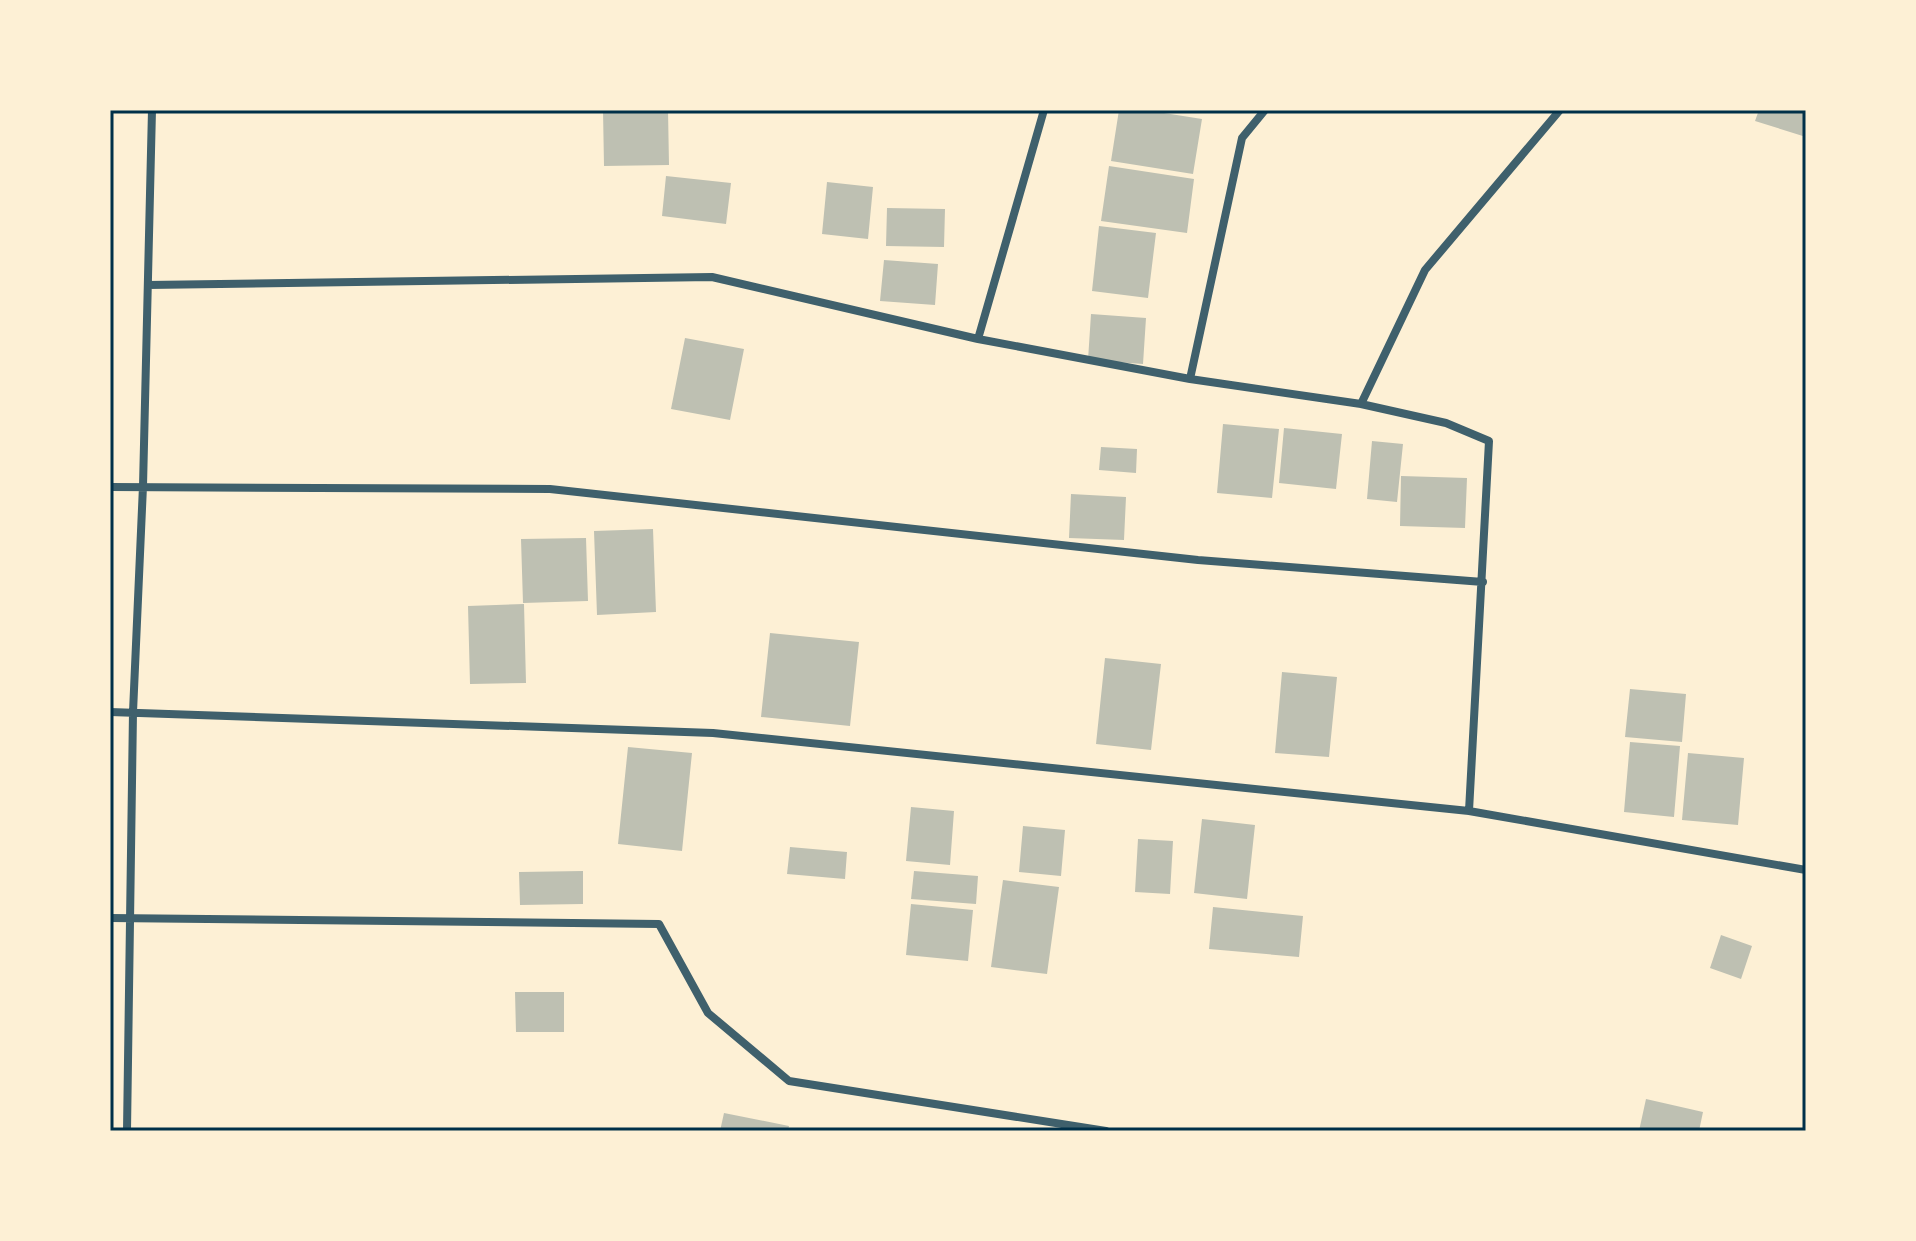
<svg xmlns="http://www.w3.org/2000/svg" width="1916" height="1241" viewBox="0 0 1916 1241" font-family="'Titillium Web',sans-serif">
<style>
.building{fill:#bec0b2}
.lines{fill:none;stroke-linecap:round;stroke-linejoin:round}
.minor{stroke:#3f606c;stroke-width:8}
.neatline{fill:none;stroke:#003049;stroke-width:3}
</style>
<rect width="100%" height="100%" fill="#fdf0d5"/>
<!-- building -->
<path class="building" d="M603,110H668L669,165L604,166Z
M1119,110H1145L1202,119L1193,174L1111,161Z
M1759,110H1806V137L1755,121Z
M1109,166L1194,179L1187,233L1101,221Z
M666,176L731,183L726,224L662,216Z
M827,182L873,187L868,239L822,234Z
M887,208L945,209L944,247L886,246Z
M1099,226L1156,233L1148,298L1092,291Z
M884,260L938,264L935,305L880,301Z
M1091,314L1146,318L1143,364L1088,360Z
M685,338L744,349L730,420L671,409Z
M1223,424L1279,429L1272,498L1217,493Z
M1284,428L1342,434L1336,489L1279,483Z
M1372,441L1403,444L1397,502L1367,499Z
M1101,447L1137,449L1136,473L1099,470Z
M1401,476L1467,478L1465,528L1400,526Z
M1071,494L1126,497L1124,540L1069,538Z
M653,529L656,612L597,615L594,531Z
M586,538L588,601L523,603L521,539Z
M524,604L526,683L470,684L468,606Z
M770,633L859,642L850,726L761,717Z
M1105,658L1161,664L1151,750L1096,744Z
M1282,672L1337,677L1329,757L1275,753Z
M1630,689L1686,694L1682,742L1625,737Z
M1630,742L1680,746L1674,817L1624,812Z
M628,747L692,753L682,851L618,844Z
M1688,753L1744,758L1738,825L1682,820Z
M911,807L954,811L950,865L906,861Z
M1202,819L1255,825L1247,899L1194,893Z
M1023,826L1065,830L1061,876L1019,872Z
M1138,839L1173,841L1170,894L1135,892Z
M790,847L847,852L845,879L787,874Z
M583,871V904L520,905L519,872Z
M914,871L978,876L976,904L911,899Z
M1003,880L1059,887L1047,974L991,967Z
M911,904L973,910L968,961L906,955Z
M1213,907L1303,916L1299,957L1209,949Z
M1721,935L1752,946L1741,979L1710,968Z
M515,992H564V1032H516Z
M1646,1099L1703,1112L1699,1131H1639Z
M724,1113L789,1126L788,1131H720Z"/>
<g class="lines">
<!-- minor -->
<path class="minor" d="M148,285L712,277L978,339L1190,379L1361,404L1446,423L1489,441L1469,811
M978,339L1044,110
M1190,379L1242,138L1265,110
M1361,404L1425,270L1560,110
M110,487L550,489L1198,560L1483,582
M110,712L713,733L1469,811L1806,870
M110,918L659,924L708,1013L789,1081L1106,1131
M127,1131L133,712L143,486L152,110"/>
</g>
<!-- border -->
<rect width="1916" height="1241" fill="none" stroke="#fdf0d5" stroke-width="224"/>
<rect x="112" y="112" width="1692" height="1017" class="neatline"/>
</svg>
